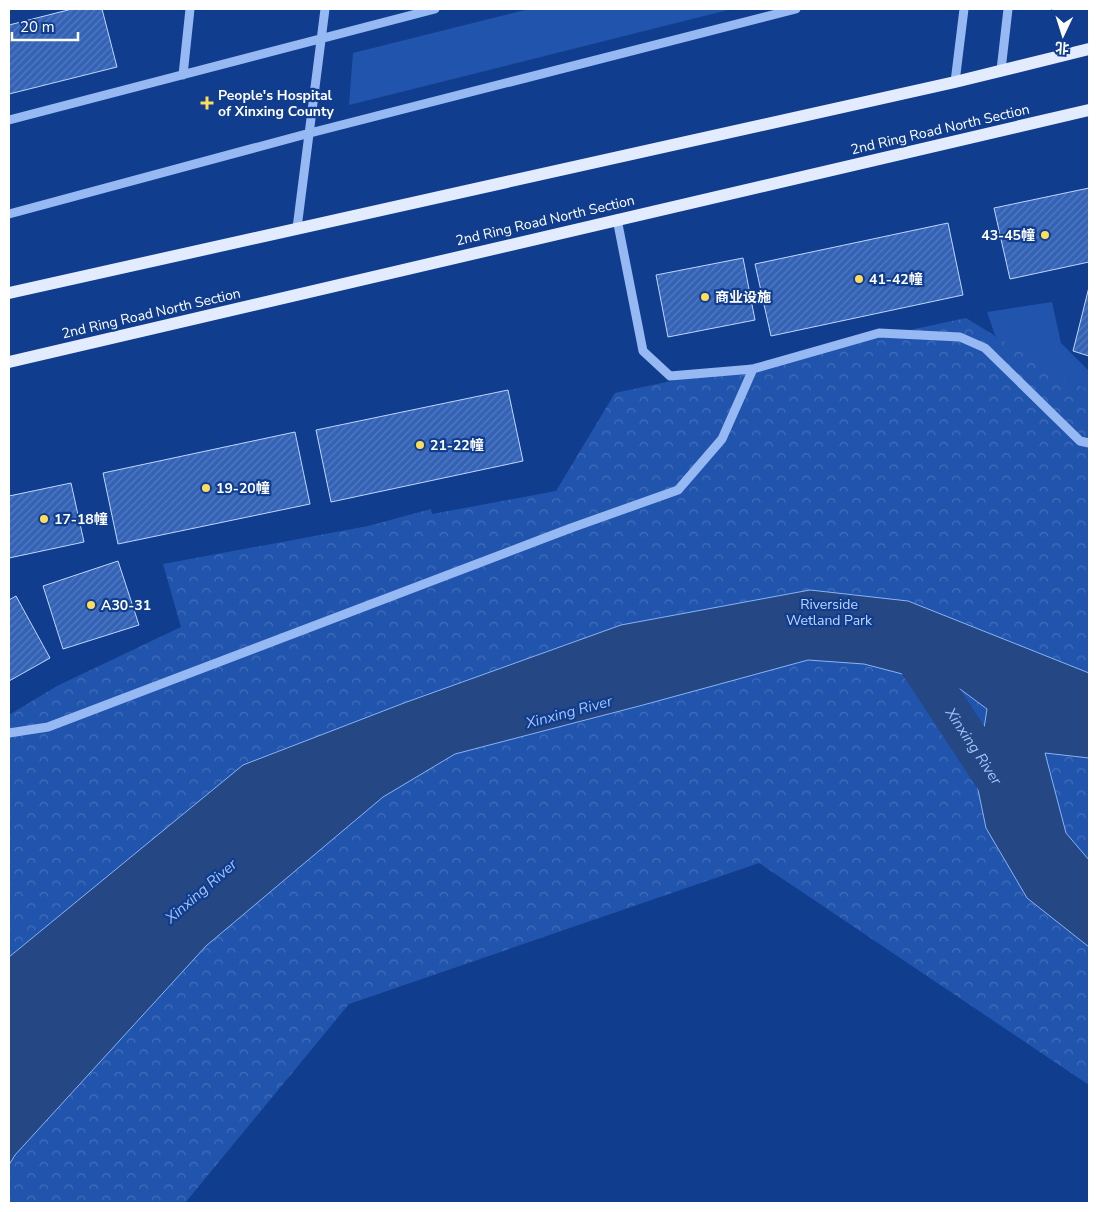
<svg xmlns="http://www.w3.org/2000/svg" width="1098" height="1212" viewBox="0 0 1098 1212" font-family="'Nunito Sans','Noto Sans SC',sans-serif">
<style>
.grass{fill:#2155ad}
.forest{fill:url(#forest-crowns)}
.water{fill:#254783;stroke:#88b3f6}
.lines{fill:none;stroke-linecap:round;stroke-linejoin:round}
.river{stroke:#254783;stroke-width:40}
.building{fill:url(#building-hatch);stroke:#bed6fd}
.minor{stroke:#97b9f3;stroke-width:9}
.major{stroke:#e3ebff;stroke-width:12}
.poi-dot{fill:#ffdc59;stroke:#103d8d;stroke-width:2}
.labels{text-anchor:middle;stroke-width:4.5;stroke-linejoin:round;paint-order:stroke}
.poi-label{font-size:14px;font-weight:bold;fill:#fff;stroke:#103d8d;text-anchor:start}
.street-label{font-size:14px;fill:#fff;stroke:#103d8d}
.park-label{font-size:14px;fill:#bed6fd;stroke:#103d8d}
.water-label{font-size:15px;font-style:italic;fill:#a3c4fa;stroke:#103d8d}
</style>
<defs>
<pattern id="forest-crowns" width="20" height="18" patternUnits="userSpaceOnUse" patternTransform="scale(1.25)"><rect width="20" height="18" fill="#2155ad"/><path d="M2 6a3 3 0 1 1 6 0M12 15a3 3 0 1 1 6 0" fill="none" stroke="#426eb9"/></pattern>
<pattern id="building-hatch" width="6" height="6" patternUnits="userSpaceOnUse" patternTransform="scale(1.25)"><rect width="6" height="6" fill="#3463b5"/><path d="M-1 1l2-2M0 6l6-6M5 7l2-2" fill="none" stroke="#527ac0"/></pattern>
</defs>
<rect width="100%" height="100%" fill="#103d8d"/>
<!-- grass -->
<path class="grass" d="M529,9H732L349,105L353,53Z
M1052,302L1061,343L1089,371V416L1070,410L995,335L987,312Z"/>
<!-- forest -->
<path class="forest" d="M966,318L1072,383L1089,390V1085L759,863L349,1004L185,1203H9V715L57,686L181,627L163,564L368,526L431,509L432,514L556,491L615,393Z"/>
<!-- water -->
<path class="water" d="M810,590L908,601L1089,673V758L1045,753L1066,833L1089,860V947L1027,898L986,828L976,780L987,709L960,689L864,664L808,660L643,705L455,754L383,797L206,946L15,1155L9,1165V957L243,765L404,703L621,625Z"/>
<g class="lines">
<!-- river -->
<path class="river" id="s1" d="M901,636L1009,800"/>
</g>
<!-- building -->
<path class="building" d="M72,9H102L117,67L9,94V25Z
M1089,188V262L1010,279L994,208Z
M948,223L963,295L771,336L755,264Z
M743,258L755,320L668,337L656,275Z
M1089,287V356L1073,351Z
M508,390L523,461L331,502L316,430Z
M295,432L310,504L118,544L103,473Z
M71,483L84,542L9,558V496Z
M118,561L139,625L63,649L43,586Z
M16,596L50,658L9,681V600Z"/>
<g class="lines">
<!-- minor -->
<path class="minor" d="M1001,70L1008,9
M183,75L190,9
M955,82L964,9
M9,120L435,9
M9,214L310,133L796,9
M617,219L643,351L670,376L753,369
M297,228L325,9
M9,733L48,727L571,528L678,490L722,439L753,369L879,333L960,337L985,348L1080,441L1089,443"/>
<!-- major -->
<path class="major" d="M9,293L955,82L1089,49
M9,362L1089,110"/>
</g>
<!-- markers -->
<g class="poi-dot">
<path d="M204.5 95.5h5v5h5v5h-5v5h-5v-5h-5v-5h5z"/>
<circle cx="1045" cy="235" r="5"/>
<circle cx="859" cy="279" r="5"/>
<circle cx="705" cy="297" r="5"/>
<circle cx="420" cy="445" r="5"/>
<circle cx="206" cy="488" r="5"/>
<circle cx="44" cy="519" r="5"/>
<circle cx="91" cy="605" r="5"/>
</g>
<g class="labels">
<!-- poi labels -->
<g class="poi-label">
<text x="218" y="100">People's Hospital<tspan x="218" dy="16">of Xinxing County</tspan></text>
<text x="1035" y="240" text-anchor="end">43-45幢</text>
<text x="869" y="284">41-42幢</text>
<text x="715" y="302">商业设施</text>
<text x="430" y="450">21-22幢</text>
<text x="216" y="493">19-20幢</text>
<text x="54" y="524">17-18幢</text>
<text x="101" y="610">A30-31</text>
</g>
<!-- street labels -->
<g class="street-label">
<text transform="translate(940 129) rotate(-13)" y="5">2nd Ring Road North Section</text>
<text transform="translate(545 220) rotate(-13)" y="5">2nd Ring Road North Section</text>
<text transform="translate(151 313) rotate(-13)" y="5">2nd Ring Road North Section</text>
</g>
<!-- park labels -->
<g class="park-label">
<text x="829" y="609">Riverside<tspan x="829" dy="16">Wetland Park</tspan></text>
</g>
<!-- water labels -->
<g class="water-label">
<text transform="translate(569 712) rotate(-15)" y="5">Xinxing River</text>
<text dy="5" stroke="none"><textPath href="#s1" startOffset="132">Xinxing River</textPath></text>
<text transform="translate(201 891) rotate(-41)" y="5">Xinxing River</text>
</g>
</g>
<!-- border -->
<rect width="1098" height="1212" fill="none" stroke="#ffffff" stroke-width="20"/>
<!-- north arrow -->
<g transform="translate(1063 35) rotate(184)" stroke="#103d8d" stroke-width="4" paint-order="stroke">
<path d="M0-4L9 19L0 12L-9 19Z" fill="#ffffff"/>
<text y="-8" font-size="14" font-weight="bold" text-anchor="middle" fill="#ffffff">北</text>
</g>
<!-- scale -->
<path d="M12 32v8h66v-8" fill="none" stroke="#ffffff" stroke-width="2.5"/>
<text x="20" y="32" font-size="15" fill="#ffffff" stroke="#103d8d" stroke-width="4" paint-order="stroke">20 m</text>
</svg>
